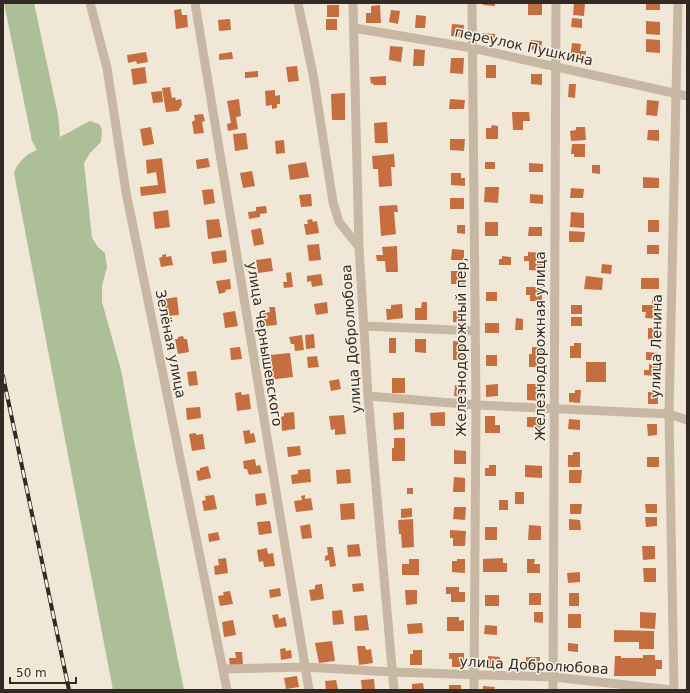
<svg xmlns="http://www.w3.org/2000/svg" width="690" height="693" viewBox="0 0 690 693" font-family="'DejaVu Sans',sans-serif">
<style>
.green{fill:#adbf97}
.building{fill:#c56e3f}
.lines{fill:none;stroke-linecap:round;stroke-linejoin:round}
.minor{stroke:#c8b7a3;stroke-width:9}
.rail-casing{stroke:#322a25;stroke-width:4}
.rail{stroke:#f8f0e2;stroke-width:2.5;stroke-dasharray:8;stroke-linecap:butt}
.labels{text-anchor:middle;stroke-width:3;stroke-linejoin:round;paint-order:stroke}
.street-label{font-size:14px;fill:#322a25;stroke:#f8f0e2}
</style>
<rect width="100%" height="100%" fill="#f0e7d6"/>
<!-- green -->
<path class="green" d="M4,3H34L58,115L60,137L90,121L99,124L102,129L101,142L90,153L84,163L92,238L98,247L105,253L107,267L102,286V302L121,370L134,441L184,690H113L14,173C18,162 26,154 37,150L32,141Z"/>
<!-- building -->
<path class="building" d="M483,3H495V6L483,5Z
M528,3H542V15H528Z
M574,3H585L584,16L573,15Z
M646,3H660V10H646Z
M327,5H339V17H327Z
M380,5L381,23H366V13H371V6Z
M181,9L182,15H187L188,27L176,29L174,10Z
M391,10L400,11L398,24L389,22Z
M416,15L426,16L425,28H415Z
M572,18L582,19V28L571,27Z
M230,19L231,30L219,31L218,20Z
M326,19H337V30H326Z
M646,21L660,22V35L646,34Z
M452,24L464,25L463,37L451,36Z
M483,33L495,34V42H482Z
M646,39L660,40V53L646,52Z
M530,40L542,41L541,51L529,49Z
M572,43L581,44L580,51H586L585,61L570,60Z
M390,46L403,47L401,62L389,60Z
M414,49L425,50L424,66H413Z
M146,52L148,62L137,64L136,61L128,63L127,55Z
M232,52L233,59L219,60V54Z
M451,58H464L463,74L450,73Z
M486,65H496V78H486Z
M297,66L299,81L288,82L286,67Z
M145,67L147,83L133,85L131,69Z
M258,71V77L245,78V72Z
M531,74H542V85L531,84Z
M386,76V85H373V83L371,84L370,77Z
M569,84H576L575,98L568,97Z
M170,87L172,98L175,97L176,100L181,99L182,105L178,111L166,112L162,88Z
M275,90V96L280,95V104H277V108L272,109V105L266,106L265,91Z
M162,91L163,102L153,103L151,92Z
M345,93V120H332L331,94Z
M239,99L241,116L236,117L238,129L228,131L227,124L231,123L227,101Z
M450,99L465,100L464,109H449Z
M647,100L659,101L657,116L646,115Z
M512,112H529L530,121H523V130H513Z
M203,114L205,121L202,122L204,133L194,134L192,122L195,120L194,115Z
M387,122L388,143H375L374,123Z
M492,125L498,126V139H486V128H491Z
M151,127L154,144L143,146L140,129Z
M576,127H585L586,140L571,141L570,131L576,130Z
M648,130H659V141L647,140Z
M246,133L248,149L235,151L233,134Z
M450,139H465L464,151L450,150Z
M284,140L285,153L276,154L275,141Z
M572,144H585V157H574V154H571Z
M394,154L395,167H391L392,186L379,187L378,169H373L372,156Z
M162,158L166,193L141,196L140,187L158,185L156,172L147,174L146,160Z
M208,158L210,167L197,169L196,160Z
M306,162L309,177L290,180L288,165Z
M485,162H495V169H485Z
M529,163L543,164V172H529Z
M592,165H600V174L592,173Z
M252,171L255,186L243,188L240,173Z
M451,173H461V178H465V186L451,185Z
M643,177L659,178V188H643Z
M485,187H499L498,203L484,202Z
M571,188L584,189L583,198H570Z
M213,189L215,203L204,205L202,190Z
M311,194L312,206L301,207L299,195Z
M530,194L543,195V204L530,203Z
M450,198H464V209H450Z
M397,205L398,212H394L396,234L381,236L379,206Z
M266,206L267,213L260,214V217L249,219L248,212L256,211V207Z
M168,210L170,227L155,229L153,212Z
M571,212L584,213V228L570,227Z
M219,219L222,237L208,239L206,220Z
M312,219L313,222L317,221L319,233L306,235L304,224H308L307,220Z
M648,220H659V232H648Z
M485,222H498V236H485Z
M457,225H465V234L457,233Z
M529,227H542V236H528Z
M261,228L264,244L254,246L251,230Z
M569,231L585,232L584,242H569Z
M319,244L321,260L309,261L307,245Z
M647,245H659V254H647Z
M397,246L398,272H386L385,261H377L376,255H383L382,247Z
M452,249L464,250V260H451Z
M226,250L227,262L213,264L211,252Z
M528,252L543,253L542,271L529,270V261H524V256H528Z
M166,254V257L171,256L173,265L161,267L159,258L162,257V255Z
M502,256L511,257V265H499V259H502Z
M271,258L273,271L258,273L256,260Z
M602,264L612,265L611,274L601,273Z
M451,271H465V284H451Z
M291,272L293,287L284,288L283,282H287L286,273Z
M321,274L323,285L312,287L311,281L307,282V276Z
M586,276L603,278L602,290L584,289Z
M641,278H659V289H641Z
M230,279L231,289L225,290L226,292L219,294L216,281Z
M526,287H542V301H530V295H526Z
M486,292H497V301H486Z
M177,297L179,315L167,316L164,299Z
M652,299H659V319L645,318L646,312H642V305H652Z
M327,302L328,313L316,315L314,304Z
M422,302H427V320H415V308H421Z
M402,304L403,318L387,320L386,309H391V305Z
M571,305H582V314H571Z
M269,307H275L277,325L265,326L263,313L270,312Z
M235,311L238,326L225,328L223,313Z
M453,311H462V315H463V323L453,322Z
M571,317H582V326H571Z
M516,318L523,319V330H515Z
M485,323H499V333H485Z
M648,328H659V342H650V339H648Z
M314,334L315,348L306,349L305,335Z
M302,335L304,350L295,351L294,344H291L289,337Z
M183,336L184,339H187L189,352L178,354L175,339H178V337Z
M389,338H396V353H389Z
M415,339H426V353L415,352Z
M453,341L465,342L464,354H467V360H453Z
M574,343H581V358H570V346H574Z
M240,347L242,359L231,360L230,348Z
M532,347H545V353H541V367H529V354H532Z
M646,352L658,353L657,360H646Z
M290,353L293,377L269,380L268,372H272L270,355Z
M486,355H497V366H486Z
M317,356L319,367L308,368L307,357Z
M586,362H606V382H586Z
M649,364L659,365V372H654V376L644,375V370H649Z
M196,371L198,385L189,386L187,372Z
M392,378H405V393H392Z
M339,379L341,389L331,391L329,381Z
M498,384V396L486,397V385Z
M527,384H539V391H541V401L527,400Z
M455,385H467L466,396H454Z
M575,390H581L580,403L569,402V393H575Z
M241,392L242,395L249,394L251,409L237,411L235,393Z
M648,392H658V404H648Z
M200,407L201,418L187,420L186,408Z
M294,412L295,429L282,431L281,417L284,416V413Z
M404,412V429L394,430L393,413Z
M445,412V426H431L430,413Z
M344,415L346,434L335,435V429L331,430L329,416Z
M485,416H495V425H500V433H485Z
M527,417H542V428L527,427Z
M569,419L580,420V430L568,429Z
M647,424H657V435L648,436Z
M250,430V434L254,433L256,442L245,444L243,431Z
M196,433V435L203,434L205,449L192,451L189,434Z
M394,438H405V461H392V448H394Z
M300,446L301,455L288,457L287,447Z
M454,450L466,451V464H454Z
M573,452H580V467H568V455H573Z
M647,457H659V467H647Z
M255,459L256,466L260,465L262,473L249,475L247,469H244L243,461Z
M489,465H496V476H485V468H489Z
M525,465L542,466V478L525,477Z
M208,466L211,478L198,481L196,471L200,470V468Z
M310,469L311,482L292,484L291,475L298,474V470Z
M350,469L351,483L337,484L336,470Z
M569,470H582L581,483H569Z
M454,477L465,478V492H453Z
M407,488H413V494H407Z
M515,492H524V504H515Z
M265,493L267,504L256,506L255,494Z
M214,495L217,509L204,511L202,501L206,500L205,496Z
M305,495V499L311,498L313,510L296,512L294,501L302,500L301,496Z
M499,500H508V510H499Z
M354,503L355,519L341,520L340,504Z
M570,504H582L581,514H570Z
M645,504H657V513H646Z
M454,507H466L465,520L453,519Z
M412,508V517L401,518V509Z
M645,517H657V526L646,527Z
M413,519L414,547L402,548L401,534H399L398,520Z
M569,519L580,520L581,530H569Z
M270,521L272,533L259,535L257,522Z
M310,524L312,538L302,539L300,526Z
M529,525L541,526V540H528Z
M485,527H497V540H485Z
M450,530L466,531L465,546H453V538H450Z
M218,532L220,540L209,542L208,534Z
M359,544L361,556L348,557L347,545Z
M642,546H655V559L643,560Z
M327,547H333L336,566L330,567L329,560L325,561V556L328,555Z
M267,548L268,554L273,553L275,566L264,567L263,561L259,562L257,550Z
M226,558L228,573L215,575L214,566L219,565L218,559Z
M503,558V563H507V572H483V559Z
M409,559H419V575H402V564H409Z
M457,559H465V573L452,572V561H457Z
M527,559H535L534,564H540V573H527Z
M643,568H656V582H644Z
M580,572V582L568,583L567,573Z
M363,583L364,591L353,592L352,584Z
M322,584L324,599L311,601L309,590L315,589V585Z
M446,587H459V592H465V602H451V594H446Z
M280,588L281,596L270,598L269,590Z
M405,590H417V604L406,605Z
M230,591L233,604L220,606L218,596L224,595L223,592Z
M529,593H541V605H529Z
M569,593H579V606H569Z
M485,595H499V606H485Z
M342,610L344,624L333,625L332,611Z
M534,612H543V623L534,622Z
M640,612L656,613L655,629L640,628Z
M278,614L279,619L285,617L287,626L275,628L272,615Z
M568,614H581V628H568Z
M367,615L369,630L355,631L354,616Z
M447,617H459V621L464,620V631H447Z
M233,620L236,635L224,637L222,622Z
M422,623L423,633L408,634L407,624Z
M485,625L497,626V635L484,634Z
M614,630L654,631V649H639V642H614Z
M332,641L335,661L319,663L315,643Z
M568,643L578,644V652L568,651Z
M357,646H365L366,650L371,649L373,663L359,665Z
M285,648L286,651L291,650L292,658L281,660L280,649Z
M413,650H422V665H410V654H413Z
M235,652H242L243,665L230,666L229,658H236Z
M449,653H464V667H452V659H449Z
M643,655H655V660H662V669H656V676H614L615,656H621V658H643Z
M488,656L500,657L499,669L483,668V659H488Z
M526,657H540L539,670L526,669Z
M297,676L299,687L286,689L284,678Z
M374,679L375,690H362L361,680Z
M336,680L338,689L335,690H326L325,681Z
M423,683L424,690H412V684Z
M449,685H461V690H449Z
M483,686L495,687L494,690H483Z"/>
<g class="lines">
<!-- minor -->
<path class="minor" d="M90,3L107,68L126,192L227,690
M195,3L309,690
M298,3L313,74L333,202L339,222L359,247
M353,3L359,247L368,396L394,690
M472,3L476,405L474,690
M354,28L472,48L687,96
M364,326L475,331
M368,396L476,405L669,414L687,420
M223,669L305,667L392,672L553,677L673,690
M553,690L556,3
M674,690L669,414L678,3"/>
<defs>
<path id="rail" d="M3,376L69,690"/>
</defs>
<!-- rail casing -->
<use href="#rail" class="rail-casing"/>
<!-- rail -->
<use href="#rail" class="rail"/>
</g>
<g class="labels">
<!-- street labels -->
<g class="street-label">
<text transform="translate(524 46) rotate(12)" y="5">переулок Пушкина</text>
<text transform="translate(351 339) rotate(-94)" y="5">улица Добролюбова</text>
<text transform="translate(171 344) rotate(79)" y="5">Зелёная улица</text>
<text transform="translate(265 344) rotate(81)" y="5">улица Чернышевского</text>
<text transform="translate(540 346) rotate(-90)" y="5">Железнодорожная улица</text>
<text transform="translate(656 346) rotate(-89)" y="5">улица Ленина</text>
<text transform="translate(461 347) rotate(-90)" y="5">Железнодорожный пер,</text>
<text transform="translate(534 665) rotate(3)" y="5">улица Добролюбова</text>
</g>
</g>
<!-- border -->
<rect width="690" height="693" fill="none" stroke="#322a25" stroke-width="8"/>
<!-- scale -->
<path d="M10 677v6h66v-6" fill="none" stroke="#322a25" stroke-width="2"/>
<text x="16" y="677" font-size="12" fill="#322a25" stroke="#f8f0e2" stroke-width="3" paint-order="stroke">50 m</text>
</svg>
